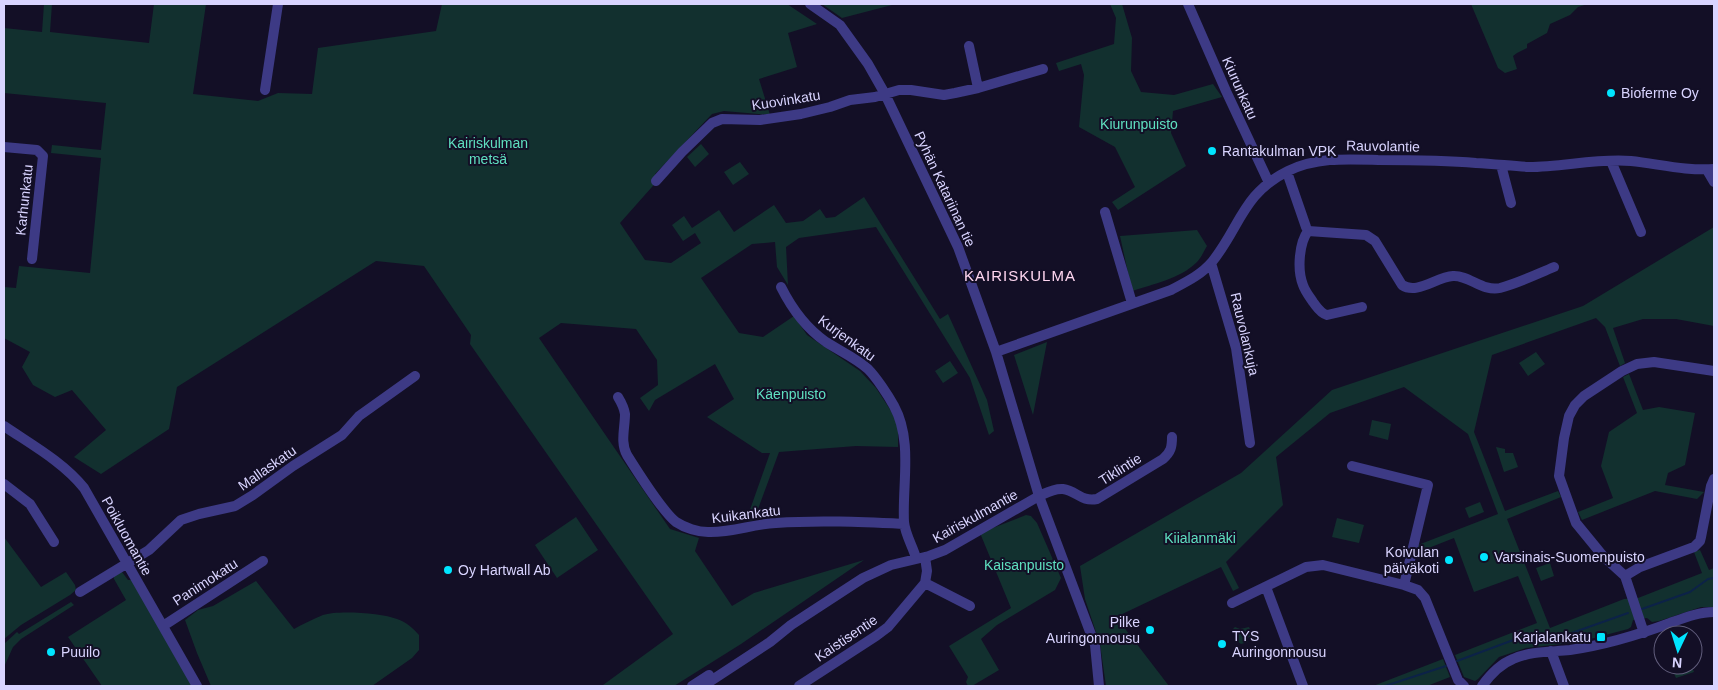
<svg xmlns="http://www.w3.org/2000/svg" width="1718" height="690" viewBox="0 0 1718 690" font-family="Arial,sans-serif">
<style>
.green{fill:#12302f}
.lines{fill:none;stroke-linecap:round;stroke-linejoin:round}
.stream{stroke:#0c2248;stroke-width:2}
.minor{stroke:#3d3a85;stroke-width:10}
.poi-dot{fill:#00e5ff;stroke:#130f26;stroke-width:2}
.labels{text-anchor:middle;stroke-width:4;stroke-linejoin:round;paint-order:stroke}
.street-label{font-size:14px;fill:#d9d4ff;stroke:#130f26}
.poi-label{font-size:14px;fill:#d9d4ff;stroke:#130f26;text-anchor:start}
.park-label{font-size:14px;fill:#5fe0c0;stroke:#130f26}
.neighbourhood-label{font-size:15px;letter-spacing:1px;fill:#ffd6f0;stroke:#130f26}
</style>
<rect width="100%" height="100%" fill="#130f26"/>
<!-- green -->
<path class="green" d="M44,4H52L50,32L149,43L154,4H206L193,94L258,101L278,93L312,94L318,48L436,31L442,4H787L817,24L788,33L797,67L759,79L770,115L724,111L712,114L655,174L659,179L620,223L645,260L671,263L701,243L695,233L683,241L672,225L684,216L692,228L719,210L734,232L774,205L786,223L803,221L820,209L826,218L835,217L864,197L940,319L948,314L987,400L994,431L989,435L970,378L876,227L799,238L786,247L788,285L777,267L775,242L752,244L701,278L739,333L763,337L794,316L807,335L860,371L876,388L891,411L896,420L898,430V447L856,446L779,452L754,520L746,521L770,453H762L707,417L734,399L715,364L655,400L649,411L640,398L658,385L657,360L636,329L561,323L539,338L670,529L699,538L695,551L732,606L754,593L864,560L741,644L674,686H604L603,685L673,634L470,344L471,335L424,266L376,261L177,387L169,429L101,474L74,457L106,430L72,390L55,397L33,385L22,367L30,352L4,338V287L16,288L19,266L90,273L101,158L51,153L52,145L101,150L106,103L4,93V28L42,32Z
M822,4H933L892,5L842,18Z
M1110,4H1122L1132,38L1131,71L1141,92L1174,95L1213,84L1222,97L1173,111L1171,133L1186,166L1118,210L1112,202L1135,187L1115,147L1079,127L1084,75L1081,64L1059,71L1056,63L1114,44L1116,18Z
M1471,4H1588L1578,7L1570,15L1550,24L1547,33L1527,44V48L1517,53L1513,56L1517,69L1505,73L1498,68Z
M701,144L709,154L695,167L687,157Z
M740,162L749,174L733,185L724,172Z
M1714,227V326L1676,319H1643L1613,328L1625,363L1620,366L1605,327L1596,318L1492,355L1474,432L1505,511L1558,491L1561,497L1507,519L1550,628L1624,599L1638,598L1702,573L1694,552L1700,550L1709,570L1714,568V607H1701L1659,621L1652,622L1647,618L1633,620L1631,627L1628,629L1579,642L1526,648L1499,657L1478,679L1475,681L1464,677L1455,655L1537,623L1518,576L1474,592L1454,538L1416,553L1418,545L1498,514L1468,434L1404,387L1330,413L1276,457L1283,505L1226,562L1239,588L1233,591L1221,567L1116,617L1169,686H1106L1100,644L1085,599L1080,566L1241,473L1332,390L1583,306Z
M1197,230L1207,246C1204,251 1201,258 1197,262C1180,279 1153,284 1132,291L1120,236Z
M1047,342L1033,415L1014,355Z
M1536,352L1545,364L1528,376L1519,363Z
M950,361L958,373L943,383L935,371Z
M1629,374L1643,410L1659,407L1695,413L1685,465L1668,473L1665,485L1704,492L1697,499L1655,491L1582,520L1578,512L1613,498L1601,466L1609,432L1637,413L1623,377Z
M1372,420L1391,424L1388,440L1369,435Z
M1496,447L1505,449V453H1513L1518,467L1504,472Z
M1480,502L1484,512L1469,518L1465,508Z
M1026,515L1031,516L1037,523L1061,578L1055,590L997,625L981,639L999,670L972,686H968L966,682L968,677L949,646L1011,608L980,533Z
M576,517L598,550L557,578L535,545Z
M1337,518L1364,525L1359,543L1332,537Z
M4,537L41,587L66,572L75,585L76,590L70,595L21,625L4,639Z
M1550,563L1554,576L1541,581L1536,568Z
M122,572L128,580H134L194,686H102L68,637L126,600L114,579V575Z
M256,581L294,629C303,624 313,619 323,615C338,610 382,613 397,619C406,622 413,628 419,635V650L412,658L372,686H211L197,653L185,620L198,610L213,606Z
M71,602L74,605L21,639L13,647L4,667L5,643L17,632L19,634Z
M1235,627L1240,629L1249,627L1252,634H1256L1257,639L1251,641L1248,637L1246,638L1248,642L1241,644L1234,639L1236,634L1233,629Z
M1443,659L1450,677L1427,686H1373Z
M1682,665H1691L1694,672L1676,678L1672,669Z"/>
<g class="lines">
<!-- stream -->
<path class="stream" d="M1642,609L1690,592L1708,579L1714,578
M1457,661L1516,639L1535,641L1552,640L1628,613
M1385,686L1446,666"/>
<!-- minor -->
<path class="minor" d="M810,4L840,25L868,64L885,94L958,247L996,352L1039,496L1095,645L1099,686
M1188,4L1226,91L1269,183
M969,46L978,88
M265,90L278,4
M4,147L37,150L43,156L32,259
M1611,161L1641,232
M1501,165L1511,203
M1707,170L1714,182
M1287,172L1306,227L1308,231L1366,235L1375,241L1402,285C1417,295 1436,277 1453,276C1469,275 1483,292 1500,288C1519,283 1537,274 1554,267
M656,181L682,152L712,123L722,119L760,120L801,114L830,107L850,100L875,97L899,90H911L944,95L955,93L978,88L1043,69
M1105,212L1132,303
M1308,231C1299,243 1297,270 1303,285C1305,291 1309,296 1313,302C1317,307 1320,313 1327,315L1362,307
M1211,263L1236,348L1250,443
M781,287C792,309 806,328 826,342C840,351 856,358 868,369C876,377 888,395 894,406C913,441 902,484 904,522C905,534 913,547 916,558
M996,352L1171,290C1186,282 1201,275 1212,262C1240,227 1243,193 1288,171C1317,157 1347,159 1378,160C1411,160 1443,160 1476,163C1494,164 1512,166 1529,167C1563,167 1597,158 1631,161C1659,164 1686,171 1714,169
M618,397C621,402 624,407 625,414C625,428 620,442 627,455C637,471 662,511 676,522C685,528 698,532 708,532C731,533 753,524 776,523C819,520 861,522 904,524
M4,426C32,445 63,462 84,488L197,686
M1352,466L1428,485L1404,585
M4,484L30,504L54,542
M1625,576L1640,567L1694,547L1700,541L1701,537L1711,486L1714,479
M925,583L970,606
M1266,587L1303,686
M80,592L149,550L181,520L199,514L235,506L253,495L293,466L342,435L359,416L415,376
M1232,603L1306,567L1323,565L1404,585L1418,590L1425,598L1458,680L1464,686
M163,626L263,561
M1644,633L1625,576L1603,556L1576,523L1559,476L1564,438L1569,416L1575,405L1584,396L1622,371L1637,364L1654,362L1714,371
M1551,651L1564,686
M692,686L709,675
M703,686L770,642L791,625L863,578L891,565L929,556L945,550L1039,496C1046,493 1054,488 1063,489C1077,491 1081,502 1097,499L1163,459C1171,452 1172,447 1172,437
M799,686L876,636L888,627L925,583L927,571L925,557
M1482,686C1490,675 1500,664 1513,659C1531,651 1551,652 1570,650C1604,645 1638,635 1670,623C1684,618 1699,612 1714,612"/>
</g>
<!-- markers -->
<g class="poi-dot">
<circle cx="1611" cy="93" r="5"/>
<circle cx="1212" cy="151" r="5"/>
<circle cx="1484" cy="557" r="5"/>
<circle cx="1449" cy="560" r="5"/>
<circle cx="448" cy="570" r="5"/>
<circle cx="1150" cy="630" r="5"/>
<rect x="1596" y="632" width="10" height="10" rx="2.5"/>
<circle cx="1222" cy="644" r="5"/>
<circle cx="51" cy="652" r="5"/>
</g>
<g class="labels">
<!-- street labels -->
<g class="street-label">
<text transform="translate(1240 88) rotate(66)" y="5">Kiurunkatu</text>
<text transform="translate(786 100) rotate(-9)" y="5">Kuovinkatu</text>
<text transform="translate(1383 146) rotate(1)" y="5">Rauvolantie</text>
<text transform="translate(945 189) rotate(65)" y="5">Pyhän Katariinan tie</text>
<text transform="translate(24 200) rotate(-84)" y="5">Karhunkatu</text>
<text transform="translate(1245 334) rotate(77)" y="5">Rauvolankuja</text>
<text transform="translate(847 338) rotate(36)" y="5">Kurjenkatu</text>
<text transform="translate(267 468) rotate(-35)" y="5">Mallaskatu</text>
<text transform="translate(1120 469) rotate(-32)" y="5">Tiklintie</text>
<text transform="translate(746 514) rotate(-7)" y="5">Kuikankatu</text>
<text transform="translate(975 516) rotate(-29)" y="5">Kairiskulmantie</text>
<text transform="translate(127 536) rotate(61)" y="5">Poikluomantie</text>
<text transform="translate(205 582) rotate(-33)" y="5">Panimokatu</text>
<text transform="translate(846 638) rotate(-34)" y="5">Kaistisentie</text>
</g>
<!-- poi labels -->
<g class="poi-label">
<text x="1621" y="98">Bioferme Oy</text>
<text x="1222" y="156">Rantakulman VPK</text>
<text x="1439" y="557" text-anchor="end">Koivulan<tspan x="1439" dy="16">päiväkoti</tspan></text>
<text x="1494" y="562">Varsinais-Suomenpuisto</text>
<text x="458" y="575">Oy Hartwall Ab</text>
<text x="1140" y="627" text-anchor="end">Pilke<tspan x="1140" dy="16">Auringonnousu</tspan></text>
<text x="1232" y="641">TYS<tspan x="1232" dy="16">Auringonnousu</tspan></text>
<text x="1591" y="642" text-anchor="end">Karjalankatu</text>
<text x="61" y="657">Puuilo</text>
</g>
<!-- park labels -->
<g class="park-label">
<text x="1139" y="129">Kiurunpuisto</text>
<text x="488" y="148">Kairiskulman<tspan x="488" dy="16">metsä</tspan></text>
<text x="791" y="399">Käenpuisto</text>
<text x="1200" y="543">Kiialanmäki</text>
<text x="1024" y="570">Kaisanpuisto</text>
</g>
<!-- neighbourhood labels -->
<g class="neighbourhood-label">
<text x="1020" y="281">KAIRISKULMA</text>
</g>
</g>
<!-- border -->
<rect width="1718" height="690" fill="none" stroke="#d9d4ff" stroke-width="10"/>
<!-- north arrow -->
<g transform="translate(1678 650) rotate(184)"><circle r="24" fill="#130f26" stroke="#625e7d"/>
<path d="M0-4L9 19L0 12L-9 19Z" fill="#00e5ff"/>
<text y="-8" font-size="14" font-weight="bold" text-anchor="middle" fill="#d9d4ff">N</text>
</g>
</svg>
